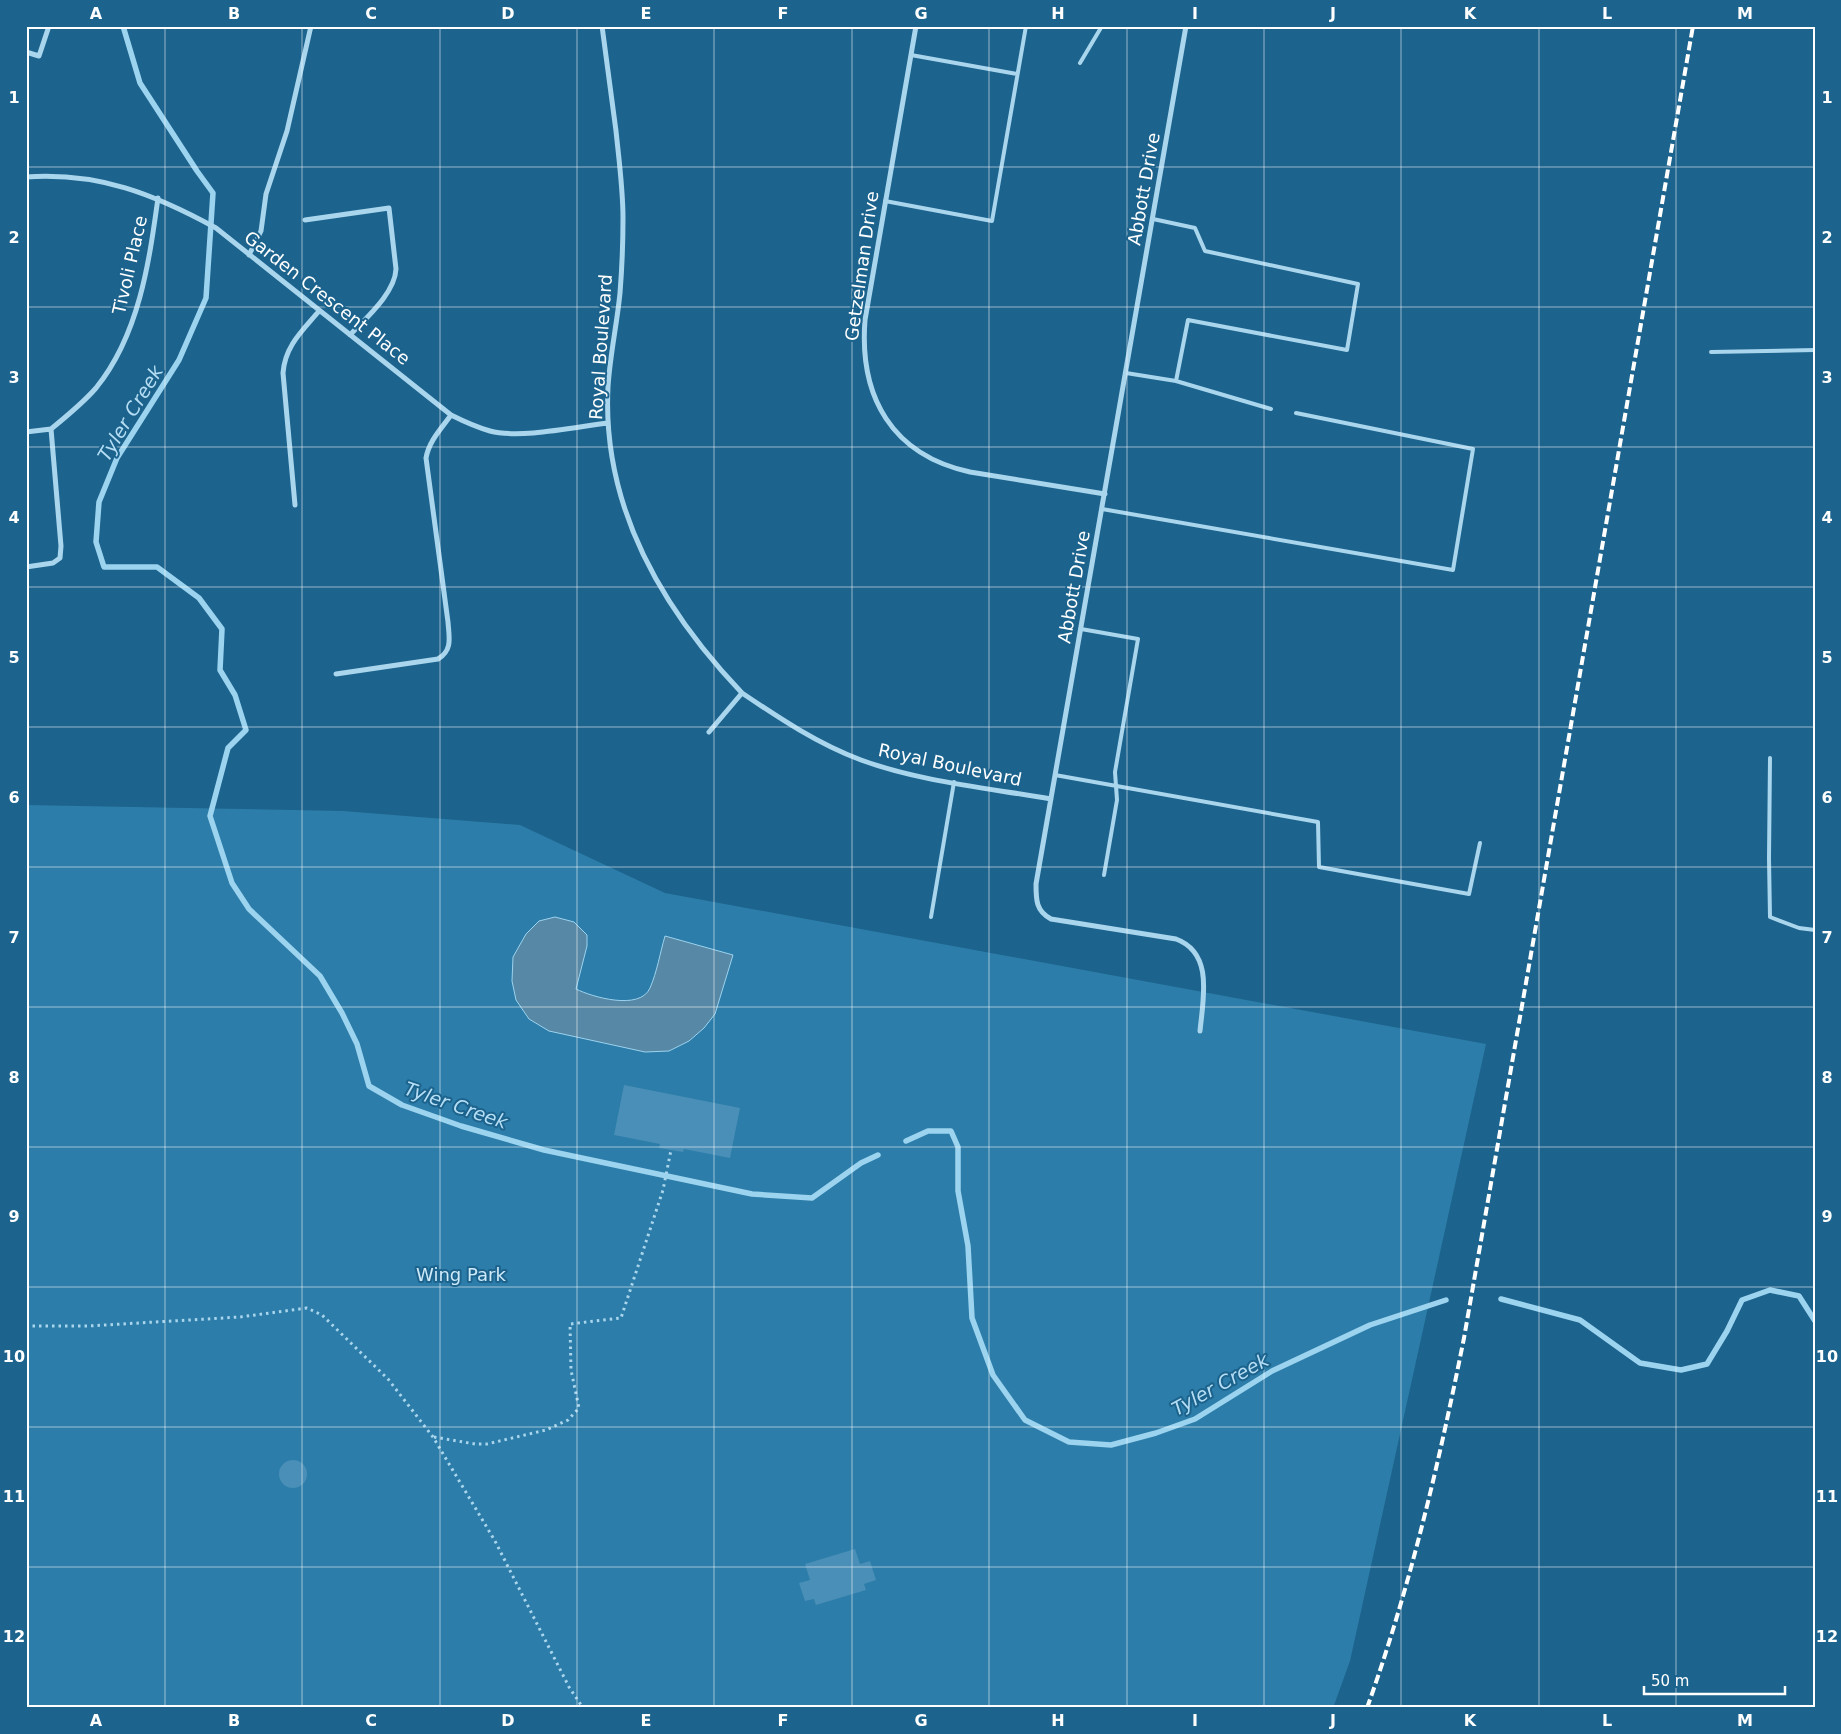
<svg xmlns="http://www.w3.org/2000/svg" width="1841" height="1734" viewBox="0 0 1841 1734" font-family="'DejaVu Sans',sans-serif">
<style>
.green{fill:#2c7da9}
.water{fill:#5788a5;stroke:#9cd3ef}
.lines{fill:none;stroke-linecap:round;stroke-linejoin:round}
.stream{stroke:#9cd3ef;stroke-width:5.5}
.building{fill:#498fb7}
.path{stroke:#a9d5ed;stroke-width:3;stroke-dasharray:2.5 4;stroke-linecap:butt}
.service{stroke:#a9d5ed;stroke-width:4}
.minor{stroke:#a9d5ed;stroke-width:5}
.rail{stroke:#fff;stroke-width:4;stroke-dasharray:9 4;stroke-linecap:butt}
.grid{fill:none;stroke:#fff;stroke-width:1;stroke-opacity:0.55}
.labels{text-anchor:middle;stroke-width:4;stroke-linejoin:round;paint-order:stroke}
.street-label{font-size:18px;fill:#fff;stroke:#1c638d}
.park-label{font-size:18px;fill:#cfeaf9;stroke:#1c638d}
.water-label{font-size:19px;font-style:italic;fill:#b5def4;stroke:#1c638d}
.neatline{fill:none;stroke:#fff;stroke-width:2}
.grid-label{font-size:16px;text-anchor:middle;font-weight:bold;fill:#fff}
</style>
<rect width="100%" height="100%" fill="#1c638d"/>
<!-- green -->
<path class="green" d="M26,805L343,811L520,825L665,893L1486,1044L1350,1661L1333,1708H26Z"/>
<!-- water -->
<path class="water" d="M555,917L574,922L587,935V946L576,989C592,997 640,1011 650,988C657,972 660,953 665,936L733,955L715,1014L704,1028L689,1041L669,1051L645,1052L549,1031L529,1019L516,1000L512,981L513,957L526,934L539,921Z"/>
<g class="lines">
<!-- stream -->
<path class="stream" d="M123,26L140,83L197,171L213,193L206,298L179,360L117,458L99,502L96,542L104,567H157L199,598L222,629L220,670L235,695L246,730L228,748L210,816L232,883L249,909L320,976L342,1013L357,1044L369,1086L402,1105L461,1126L544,1150L752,1194L812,1198L861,1163L878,1155
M906,1141L928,1131H951L958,1147V1191L968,1246L972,1318L993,1375L1025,1420L1069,1442L1111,1445L1156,1433L1195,1419L1272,1371L1370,1325L1446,1300
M1501,1299L1580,1320L1640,1363L1681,1370L1707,1364L1727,1331L1742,1300L1770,1290L1799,1296L1815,1321"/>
</g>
<!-- building -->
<path class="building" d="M624,1085L740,1108L730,1158L684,1149L683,1152L659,1148L660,1144L614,1135Z
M279 1474a14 14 0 1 1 28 0a14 14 0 1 1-28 0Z
M855,1549L860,1564L870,1561L876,1580L864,1584L866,1590L816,1605L814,1599L805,1601L799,1583L810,1580L805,1564Z"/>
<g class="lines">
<!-- path -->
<path class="path" d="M26,1326H88L240,1317L307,1308L322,1315L388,1379L433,1437L495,1541L569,1687L583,1708
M434,1437L475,1444H487L546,1430L568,1420L579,1408L571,1370L570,1324L621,1318L663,1190L671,1150"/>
<!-- service -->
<path class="service" d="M911,55L1017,74
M1080,63L1102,26
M885,201L992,221L1026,26
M1153,219L1195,228L1205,251L1358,284L1347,350L1188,320L1176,381
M1711,352L1815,350
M1126,373L1176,381L1271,409
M1102,509L1453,570L1473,449L1296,413
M1081,629L1138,639L1115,772L1117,800L1104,875
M1770,758L1769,859L1770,917L1799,928L1815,930
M1055,775L1318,822L1319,867L1469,894L1480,843
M931,917L954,782"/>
<!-- minor -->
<path class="minor" d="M602,26C607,61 611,96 616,131C619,160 623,189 623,218C623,243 622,268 620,293C617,324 610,355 608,387C602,506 662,609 742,693L709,732
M916,26L865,320C859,397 892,455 970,472L1105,494
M1186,26L1036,884C1036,900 1036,911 1051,919L1176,939C1214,953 1203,999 1200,1031
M26,52L39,56L49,26
M26,177C99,172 154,194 216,228L451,415C463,421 476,427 490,431C520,439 575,427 608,423
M305,220L389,208L396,269C395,293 366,318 350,335
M249,255L261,231L266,194L287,131L311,26
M51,429C67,416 83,403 96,388C139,335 149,263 158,198
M26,432L51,429
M295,505L283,373C285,346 302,331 319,311
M26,567L53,563L60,558L61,546L51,429
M336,674L438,659C453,650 449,637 448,622L426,458C429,441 441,429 451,415
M742,693C779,718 818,744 861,760C921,782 988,788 1051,799"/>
<!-- rail -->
<path class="rail" d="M1367,1708C1410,1588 1439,1463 1464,1338L1693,26"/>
</g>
<!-- grid -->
<path class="grid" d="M165,26V1708M302,26V1708M440,26V1708M577,26V1708M714,26V1708M852,26V1708M989,26V1708M1127,26V1708M1264,26V1708M1401,26V1708M1539,26V1708M1676,26V1708M26,167H1815M26,307H1815M26,447H1815M26,587H1815M26,727H1815M26,867H1815M26,1007H1815M26,1147H1815M26,1287H1815M26,1427H1815M26,1567H1815"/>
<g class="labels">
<!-- street labels -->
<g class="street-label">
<text transform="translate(1144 189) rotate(-80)" y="6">Abbott Drive</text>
<text transform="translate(130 265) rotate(-77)" y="6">Tivoli Place</text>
<text transform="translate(862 266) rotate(-82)" y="6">Getzelman Drive</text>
<text transform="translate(327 298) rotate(38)" y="6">Garden Crescent Place</text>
<text transform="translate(601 347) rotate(-86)" y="6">Royal Boulevard</text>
<text transform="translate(1074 587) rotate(-80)" y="6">Abbott Drive</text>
<text transform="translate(950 765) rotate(12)" y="6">Royal Boulevard</text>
</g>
<!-- park labels -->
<g class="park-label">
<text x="461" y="1281">Wing Park</text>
</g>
<!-- water labels -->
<g class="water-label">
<text transform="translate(130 413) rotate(-59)" y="7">Tyler Creek</text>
<text transform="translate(456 1105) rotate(19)" y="7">Tyler Creek</text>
<text transform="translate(1220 1384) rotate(-29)" y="7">Tyler Creek</text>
</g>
</g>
<!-- border -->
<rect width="1841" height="1734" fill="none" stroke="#1c638d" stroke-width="55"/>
<!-- scale -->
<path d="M1644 1686v8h141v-8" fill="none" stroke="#ffffff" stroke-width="2.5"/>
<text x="1651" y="1686" font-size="15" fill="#ffffff" stroke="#1c638d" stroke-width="4" paint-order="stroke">50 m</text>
<rect x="28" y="28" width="1786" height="1678" class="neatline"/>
<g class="grid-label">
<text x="96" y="19">A</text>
<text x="234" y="19">B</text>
<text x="371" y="19">C</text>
<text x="508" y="19">D</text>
<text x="646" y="19">E</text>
<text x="783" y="19">F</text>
<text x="921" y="19">G</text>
<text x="1058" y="19">H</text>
<text x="1195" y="19">I</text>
<text x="1333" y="19">J</text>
<text x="1470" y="19">K</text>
<text x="1607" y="19">L</text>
<text x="1745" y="19">M</text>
<text x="14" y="103">1</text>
<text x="1827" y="103">1</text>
<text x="14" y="243">2</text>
<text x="1827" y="243">2</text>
<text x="14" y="383">3</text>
<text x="1827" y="383">3</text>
<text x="14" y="523">4</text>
<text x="1827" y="523">4</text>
<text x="14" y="663">5</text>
<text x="1827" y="663">5</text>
<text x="14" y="803">6</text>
<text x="1827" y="803">6</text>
<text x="14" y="943">7</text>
<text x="1827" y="943">7</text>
<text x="14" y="1083">8</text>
<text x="1827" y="1083">8</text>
<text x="14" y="1222">9</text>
<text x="1827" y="1222">9</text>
<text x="14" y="1362">10</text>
<text x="1827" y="1362">10</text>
<text x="14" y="1502">11</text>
<text x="1827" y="1502">11</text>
<text x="14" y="1642">12</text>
<text x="1827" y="1642">12</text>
<text x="96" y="1726">A</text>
<text x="234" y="1726">B</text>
<text x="371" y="1726">C</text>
<text x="508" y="1726">D</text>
<text x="646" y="1726">E</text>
<text x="783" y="1726">F</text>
<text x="921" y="1726">G</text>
<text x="1058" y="1726">H</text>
<text x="1195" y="1726">I</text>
<text x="1333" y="1726">J</text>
<text x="1470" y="1726">K</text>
<text x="1607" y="1726">L</text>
<text x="1745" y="1726">M</text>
</g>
</svg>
